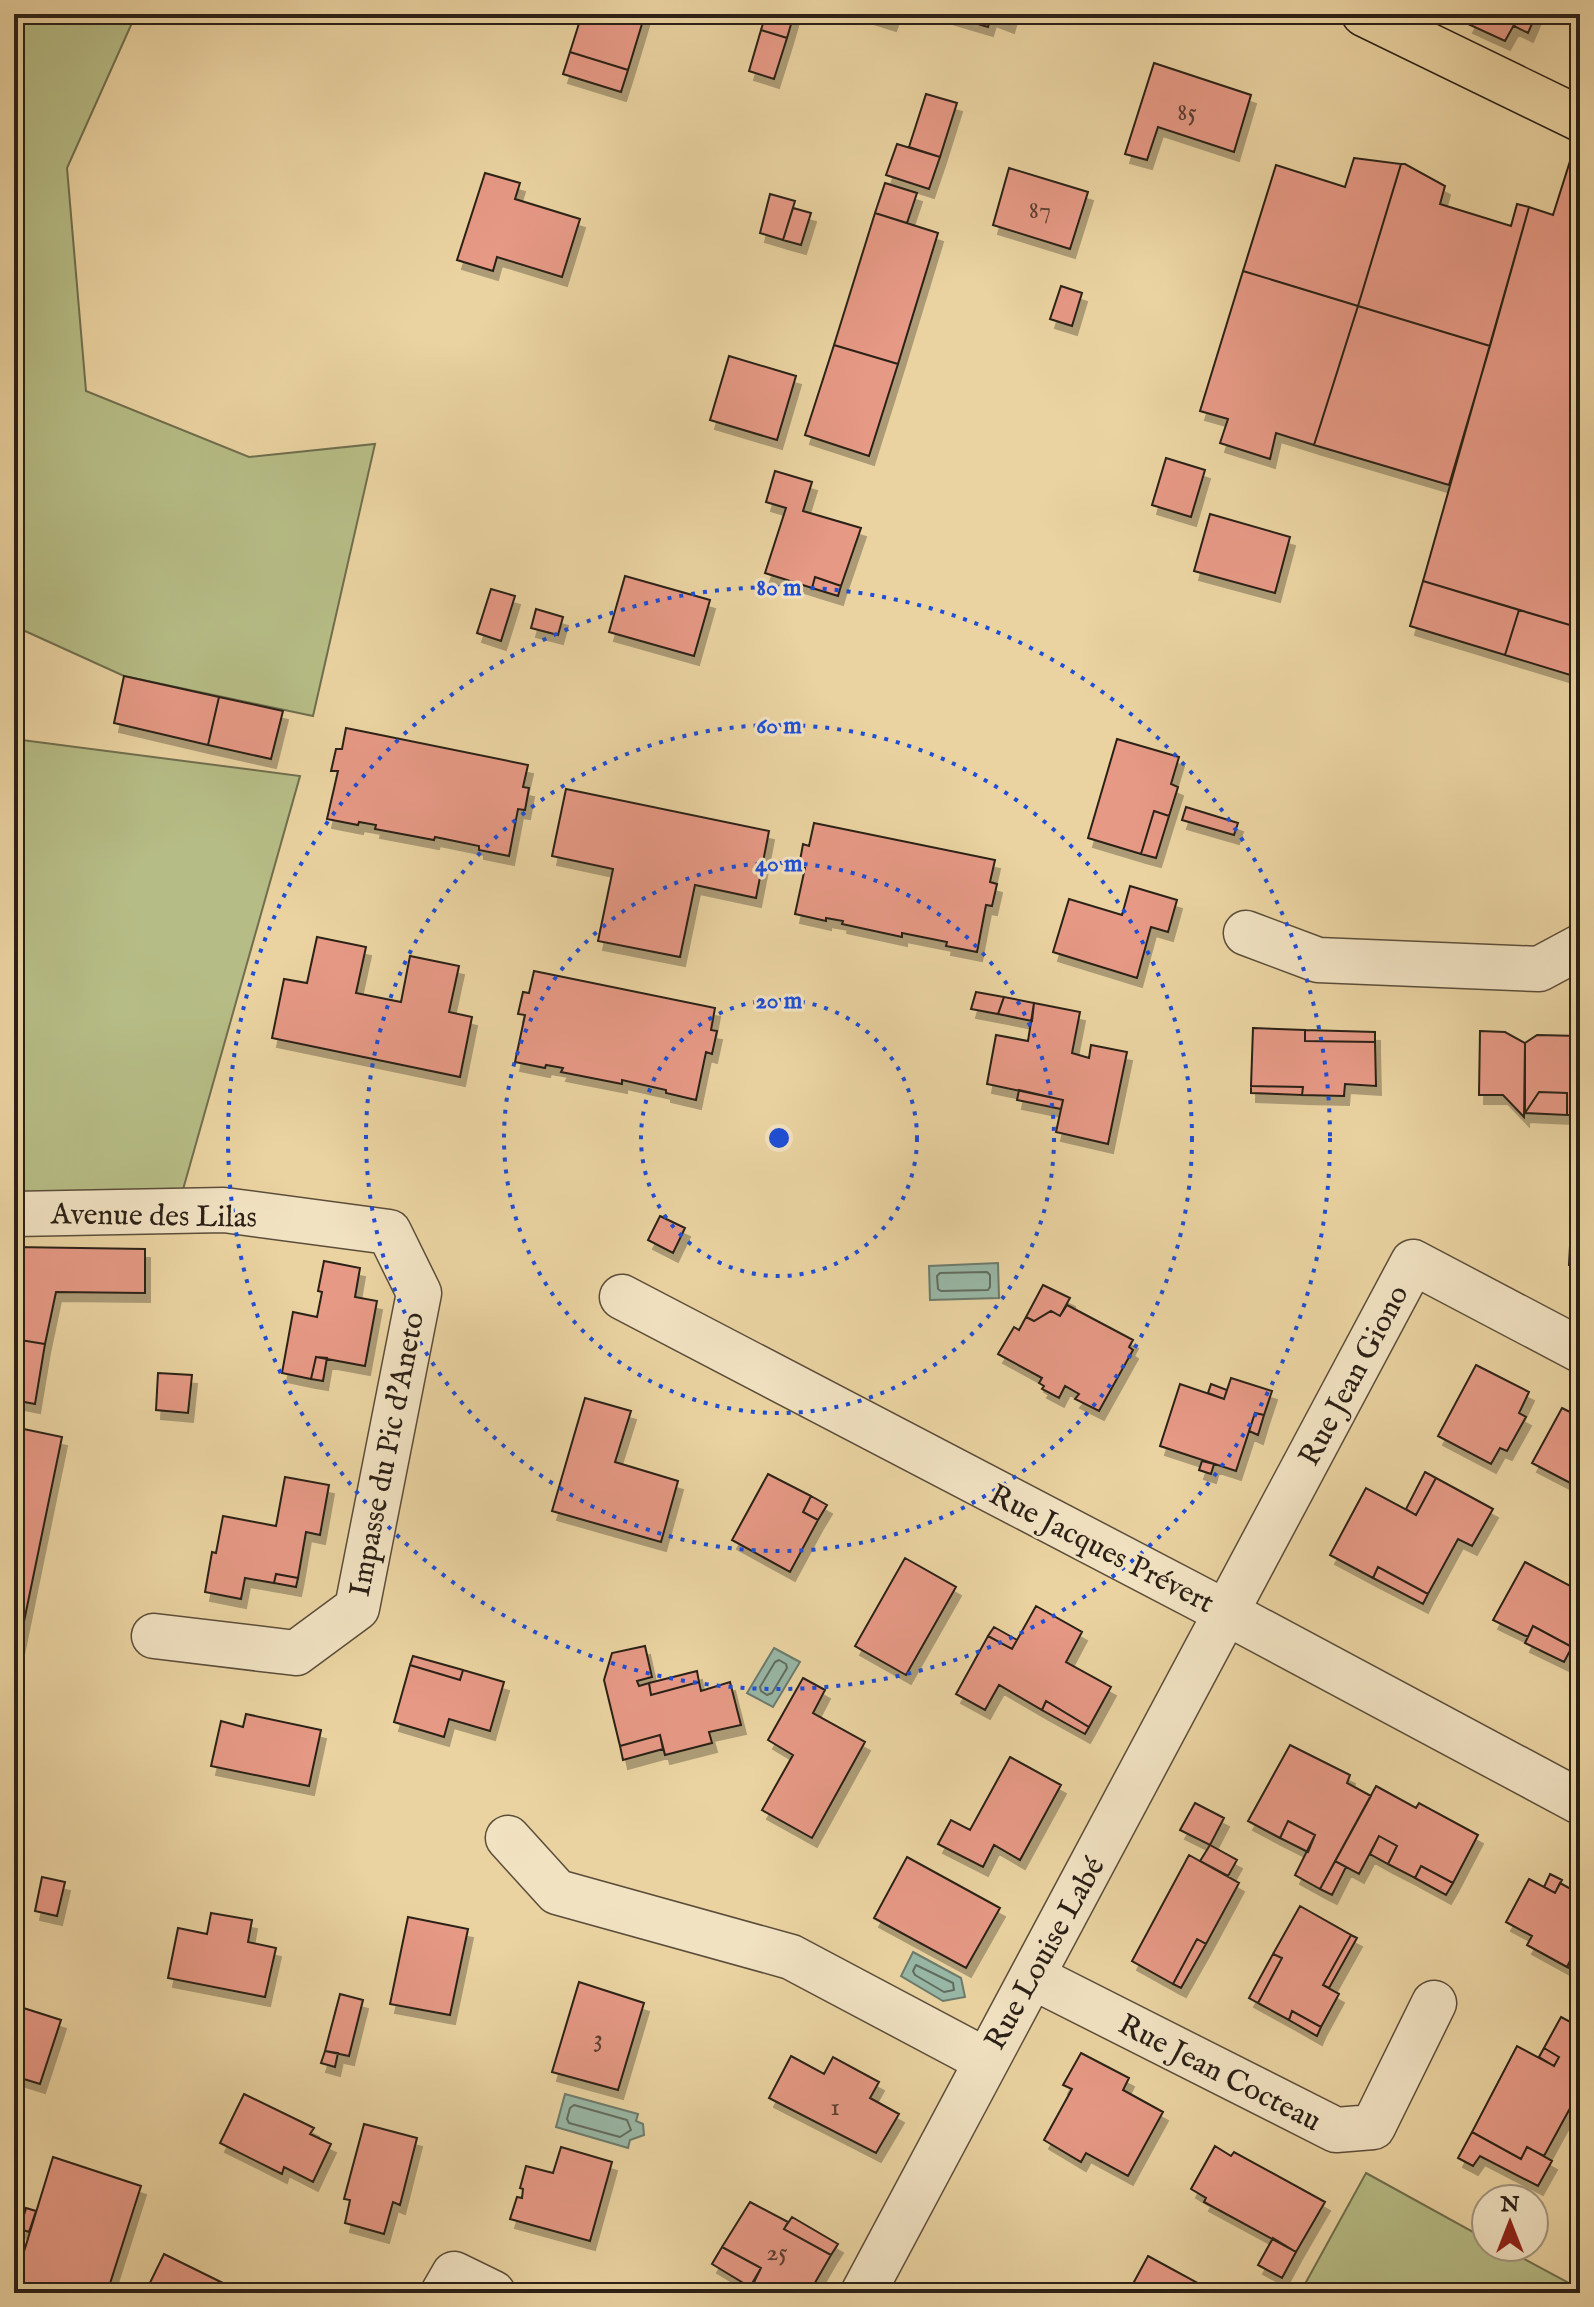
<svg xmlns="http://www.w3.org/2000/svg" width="1594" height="2307" viewBox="0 0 1594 2307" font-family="'IM FELL English',serif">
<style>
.green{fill:#b6bc85;stroke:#706e4e;stroke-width:2}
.water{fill:#98b7a6;stroke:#6c7b6d;stroke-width:2}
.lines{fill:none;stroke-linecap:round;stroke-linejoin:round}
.shore{stroke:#626c5e;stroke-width:2}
.building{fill:#e69985;stroke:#2b2017;stroke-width:2;filter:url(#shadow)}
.minor-casing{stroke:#5b4d3a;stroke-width:47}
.major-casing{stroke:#2b2017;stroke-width:47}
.minor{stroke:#f1e2c2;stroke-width:44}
.major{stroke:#ead3a1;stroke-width:44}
.ring{fill:none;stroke:#1d4ed8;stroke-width:4;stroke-dasharray:4 8}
.labels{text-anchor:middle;stroke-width:6;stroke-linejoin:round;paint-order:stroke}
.number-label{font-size:26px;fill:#5a3e32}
.street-label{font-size:30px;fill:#2b2017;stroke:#f1e2c2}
.centre{fill:#1d4ed8;stroke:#f1e2c2;stroke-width:4}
.ring-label{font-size:24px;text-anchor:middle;font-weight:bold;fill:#1d4ed8;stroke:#f1e2c2;stroke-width:6;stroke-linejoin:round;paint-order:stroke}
</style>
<defs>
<filter id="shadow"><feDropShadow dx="5" dy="9" stdDeviation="0" flood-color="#0004"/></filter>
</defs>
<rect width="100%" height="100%" fill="#ead3a1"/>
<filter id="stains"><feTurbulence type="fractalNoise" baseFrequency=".0025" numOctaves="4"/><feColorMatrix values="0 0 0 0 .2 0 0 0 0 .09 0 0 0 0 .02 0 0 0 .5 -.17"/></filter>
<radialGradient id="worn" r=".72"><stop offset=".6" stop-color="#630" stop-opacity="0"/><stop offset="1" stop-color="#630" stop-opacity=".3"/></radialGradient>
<!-- green -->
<path class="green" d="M14,14H136L67,168L86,391L249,457L375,444L313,716L124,676L14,626Z
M14,739L300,776L182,1193L14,1195Z
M1366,2173L1486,2239V2247H1502L1580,2289V2293H1300Z"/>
<!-- water -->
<path class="water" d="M998,1263L999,1298L930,1300L929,1266Z
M774,1648L800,1662L773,1707L747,1693Z
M913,1952L961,1978L965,1997L943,2001L901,1976Z
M565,2094L638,2114L636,2121L643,2124L644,2135L630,2140L628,2148L556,2127Z"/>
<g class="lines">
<!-- shore -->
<path class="shore" d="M987,1272L990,1275V1287L988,1290L941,1291L938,1289L937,1276L940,1273Z
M779,1660L786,1664L787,1668L772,1693L767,1695L761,1691L760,1687L775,1662Z
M916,1965L953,1983L954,1990L944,1992L915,1975L913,1971Z
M574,2105L627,2120L631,2130L620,2137L569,2123L567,2119L570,2108Z"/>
</g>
<!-- building -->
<path class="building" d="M582,14H645L628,70L570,52Z
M766,14H794L787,38L761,30Z
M866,14H894L891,22Z
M944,14H1012L1009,24L991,17L988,27Z
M1473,14H1520L1505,41L1468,24Z
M1520,14L1535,17L1528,33L1514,26Z
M761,30L787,38L774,79L749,71Z
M570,52L628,70L621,92L563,74Z
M1154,63L1251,95L1234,152L1158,127L1147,160L1125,154Z
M926,94L957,103L940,157L909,147Z
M897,144L940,157L929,189L886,175Z
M1354,158L1401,164L1358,306L1243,271L1276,165L1345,187Z
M1571,158L1580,163V628L1423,581L1529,207L1553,215Z
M1401,164H1405L1445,186L1440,204L1511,226L1517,204L1529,207L1490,346L1358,306Z
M1009,168L1088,192L1070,249L993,225Z
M485,173L520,183L515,199L580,219L562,277L497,257L493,271L457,260Z
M885,183L917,193L907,223L875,213Z
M770,194L795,201L783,240L760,233Z
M793,208L811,213L801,245L783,240Z
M875,213L938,233L898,364L834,345Z
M1243,271L1358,306L1314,445L1276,433L1270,459L1220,443L1228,419L1200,411Z
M1061,286L1082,293L1072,326L1050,319Z
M1358,306L1490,346L1449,485L1314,445Z
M834,345L898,364L869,456L805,435Z
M729,356L796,376L777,440L710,420Z
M1166,458L1205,470L1191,517L1152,505Z
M775,471L812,482L803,511L861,528L841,586L815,577L812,588L765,573L786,508L766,502Z
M1210,514L1290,537L1275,593L1194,571Z
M625,576L710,600L694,656L609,632Z
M815,577L841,586L838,596L812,588Z
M1423,581L1519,610L1505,655L1410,626Z
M491,589L515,596L501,641L477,633Z
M536,609L563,617L558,635L531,628Z
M1519,610L1580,628V678L1505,655Z
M124,676L219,697L208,745L114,723Z
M219,697L283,711L271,759L208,745Z
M346,728L528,765L523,787L529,788L525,810L518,809L509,856L479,850V846L435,837L434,840L375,829L376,825L359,822L358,825L327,819L338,771H331L336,749H342Z
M1117,739L1179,757L1171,784L1178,787L1169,816L1154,811L1141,854L1088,838Z
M566,789L769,831L756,898L695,885L680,957L598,941L613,869L552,856Z
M1186,807L1238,823L1234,835L1182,820Z
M1154,811L1169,816L1156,858L1141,854Z
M814,823L995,860L990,882L997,884L992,906L986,905L977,952L946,946L947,942L902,933V937L842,924L843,921L826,918V921L795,914L805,868L799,866L803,844L809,846Z
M1130,886L1177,900L1168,932L1151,927L1137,978L1053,952L1069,899L1122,915Z
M317,937L366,947L356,993L401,1002L410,956L459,966L449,1012L472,1017L460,1077L272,1038L284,979L307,983Z
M534,971L715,1008L711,1030L717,1031L712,1054L706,1052L696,1100L666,1093V1090L622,1080V1084L561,1072L563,1068L546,1065L545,1068L515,1062L525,1015L518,1014L523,992L529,993Z
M976,992L1004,997L998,1014L971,1009Z
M1004,997L1034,1003L1032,1021L998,1014Z
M1034,1003L1080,1012L1072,1053L1089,1058L1091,1045L1127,1052L1108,1144L1056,1132L1063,1100L987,1084L996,1035L1028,1041Z
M1253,1028L1305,1030V1041L1375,1042L1376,1086L1345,1084L1344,1096L1302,1095L1303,1087L1251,1086Z
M1305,1030L1375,1032V1042L1305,1041Z
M1480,1031L1505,1032L1525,1043L1524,1117L1503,1095H1479Z
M1537,1035L1580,1036V1115H1567V1093L1539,1092L1525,1113V1043Z
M1251,1086L1303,1087L1302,1095L1251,1093Z
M1019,1090L1063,1100L1061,1109L1017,1100Z
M1539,1092L1567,1093V1115L1525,1113Z
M1572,1209H1580V1265H1569Z
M660,1216L685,1228L673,1253L648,1240Z
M14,1247L145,1249V1293L56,1292L45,1344L14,1339Z
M324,1261L360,1268L355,1297L377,1301L365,1366L316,1357L311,1379L282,1373L293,1312L317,1317L322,1292L318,1291Z
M1043,1285L1070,1298L1060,1316L1051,1311L1034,1321L1026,1317Z
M1067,1305L1133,1340L1129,1347L1133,1350L1099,1411L1075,1399L1079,1394L1065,1386L1059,1398L1042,1389L1044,1386L1039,1383L1042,1378L998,1354L1014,1327L1019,1330L1026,1317L1034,1321L1051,1311L1060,1316Z
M14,1339L45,1344L35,1404L14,1400Z
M316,1357L327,1358L323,1381L311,1379Z
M1476,1365L1529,1392L1519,1413L1526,1417L1507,1451L1500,1448L1491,1464L1438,1436Z
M158,1373L192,1375L188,1413L156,1410Z
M1231,1378L1272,1391L1264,1415L1255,1413L1236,1471L1160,1446L1180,1384L1224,1399Z
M1211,1384L1227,1390L1224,1399L1208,1393Z
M585,1398L631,1411L615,1462L678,1481L661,1542L552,1511Z
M1562,1408L1580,1417V1488L1532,1463Z
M1255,1413L1264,1415L1258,1435L1249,1431Z
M14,1427L62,1437L14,1670Z
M1202,1461L1214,1464L1211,1474L1199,1470Z
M1425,1472L1436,1478L1416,1515L1406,1509Z
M768,1474L811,1496L803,1512L818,1520L790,1572L732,1540Z
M285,1477L329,1485L320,1535L306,1532L298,1578L276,1574L274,1583L245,1578L241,1599L205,1592L212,1552L216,1553L223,1516L276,1526Z
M1436,1478L1493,1509L1472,1546L1458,1539L1428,1594L1378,1567L1373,1578L1330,1555L1366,1488L1416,1515Z
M811,1496L827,1505L818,1520L803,1512Z
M905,1558L956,1587L906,1675L855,1646Z
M1525,1562L1580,1591V1632L1572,1647L1533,1626L1528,1637L1493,1620Z
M1378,1567L1428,1594L1423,1604L1373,1578Z
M276,1574L298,1578L296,1587L274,1583Z
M1036,1606L1082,1632L1066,1662L1111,1687L1089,1727L1046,1701L1042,1710L999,1685L985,1710L956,1694L988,1636L1012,1649Z
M1533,1626L1572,1647L1564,1662L1525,1643Z
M994,1627L1017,1640L1012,1649L988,1636Z
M645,1646L652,1677L637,1681L639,1686L649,1683L651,1695L699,1682L701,1691L730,1682L741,1725L709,1732L712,1743L665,1755L660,1735L620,1746L604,1680L612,1653Z
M413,1656L463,1670L460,1680L410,1665Z
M410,1665L460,1680L463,1670L504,1682L490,1731L449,1719L444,1737L394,1722Z
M697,1671L699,1682L651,1695L649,1683Z
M803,1678L825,1690L813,1713L865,1742L812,1838L762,1810L793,1755L768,1740Z
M1046,1701L1089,1727L1085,1734L1042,1710Z
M246,1714L321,1730L309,1786L211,1766L221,1721L243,1727Z
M660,1735L663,1749L623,1760L620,1746Z
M1290,1745L1350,1775L1347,1783L1371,1796L1320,1889L1295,1875L1315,1835L1288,1821L1280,1838L1248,1821Z
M1010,1757L1061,1785L1020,1860L994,1845L983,1867L938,1844L951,1820L970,1830Z
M1376,1786L1416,1808L1419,1803L1478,1835L1453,1883L1421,1866L1415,1878L1388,1864L1397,1846L1379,1836L1359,1874L1335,1861Z
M1195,1803L1224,1818L1210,1845L1180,1830Z
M1288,1821L1315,1835L1308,1852L1280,1838Z
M1379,1836L1397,1846L1388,1864L1370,1854Z
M1210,1845L1237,1860L1228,1876L1200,1861Z
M1189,1855L1239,1883L1206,1944L1197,1939L1173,1984L1132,1961Z
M907,1857L1000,1908L966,1968L874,1918Z
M1335,1861L1346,1867L1332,1895L1320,1889Z
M1421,1866L1453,1883L1446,1895L1415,1878Z
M1550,1874L1562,1880L1555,1893L1544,1887Z
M42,1877L65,1882L57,1916L35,1911Z
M1529,1879L1555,1893L1560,1883L1580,1894V1964L1571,1959L1567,1967L1527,1945L1532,1936L1506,1922Z
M1300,1906L1351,1935L1323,1985L1339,1994L1321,2027L1292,2011L1289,2020L1258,2003L1282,1958L1273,1954Z
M211,1913L252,1920L248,1942L276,1948L265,1997L168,1978L178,1928L207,1934Z
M408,1917L468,1929L450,2015L390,2004Z
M1351,1935L1357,1938L1329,1988L1323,1985Z
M1197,1939L1206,1944L1181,1988L1173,1984Z
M1273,1954L1282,1958L1258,2003L1249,1998Z
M1571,1959L1580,1964V1973L1567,1967Z
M579,1982L644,2003L618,2090L552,2072Z
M340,1994L363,2000L349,2056L325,2051Z
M14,2005L61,2020L40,2084L14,2076Z
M1292,2011L1321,2027L1317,2036L1289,2020Z
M1561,2017L1580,2027V2090L1544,2156L1527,2147L1521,2159L1472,2132L1517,2046L1554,2066L1559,2057L1544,2048Z
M1544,2048L1559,2057L1554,2066L1539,2057Z
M325,2051L338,2053L335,2067L321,2063Z
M1081,2053L1129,2078L1123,2090L1163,2112L1128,2176L1086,2153L1081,2162L1044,2140L1072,2089L1063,2085Z
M791,2056L824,2074L833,2057L879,2082L870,2098L899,2114L876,2153L769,2098Z
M244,2094L314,2128L310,2134L331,2144L313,2182L284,2167L282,2174L220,2143Z
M364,2124L417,2138L400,2205L393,2202L384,2234L345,2223L350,2200L344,2199Z
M1472,2132L1521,2159L1527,2147L1552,2161L1538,2186L1480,2156L1473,2166L1458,2158Z
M1215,2146L1231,2156L1234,2152L1325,2202L1296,2252L1204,2202L1206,2198L1191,2189Z
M561,2147L612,2162L590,2241L510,2219L517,2197L522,2198L523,2189L520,2188L526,2166L553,2173Z
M53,2157L141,2186L107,2293H42L14,2284Z
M750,2202L788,2222L784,2229L831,2255L809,2293H774L754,2282L761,2268L722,2247Z
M26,2208L36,2211L29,2232L20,2229Z
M792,2217L838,2244L831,2255L784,2229Z
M1273,2238L1296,2252L1282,2278L1258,2265Z
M722,2247L761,2268L750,2287L712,2264Z
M164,2254L229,2286L225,2293H145Z
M1148,2256L1216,2293H1128Z
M14,2284L42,2293H14Z"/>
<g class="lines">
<defs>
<path id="minor" d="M1246,933L1318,960L1539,969L1580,947
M14,1214L224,1210L389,1232L419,1293L357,1608L296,1653L154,1636
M622,1297L1227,1613L1580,1802
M508,1838L557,1892L791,1957L985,2060
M1033,1977L1336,2130L1373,2127L1434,2003
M443,2293L454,2274L493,2293
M863,2293L1413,1262L1580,1350"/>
<path id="major" d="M1364,14L1580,119"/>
</defs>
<!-- minor casing -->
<use href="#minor" class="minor-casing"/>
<!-- major casing -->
<use href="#major" class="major-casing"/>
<!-- minor -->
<use href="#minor" class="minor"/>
<!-- major -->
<use href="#major" class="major"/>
</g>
<!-- distance rings -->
<g class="ring">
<circle cx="779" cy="1138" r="138"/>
<circle cx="779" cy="1138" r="275"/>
<circle cx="779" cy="1138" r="413"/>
<circle cx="779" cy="1138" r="551"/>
</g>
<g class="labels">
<!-- number labels -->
<g class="number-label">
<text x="1187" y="120">85</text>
<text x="1040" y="218">87</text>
<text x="598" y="2046">3</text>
<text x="835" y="2115">1</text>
<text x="777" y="2260">25</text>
</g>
<!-- street labels -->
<g class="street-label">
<text transform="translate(154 1215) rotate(1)" y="10">Avenue des Lilas</text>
<text transform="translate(1353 1375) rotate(-62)" y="10">Rue Jean Giono</text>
<text transform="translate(386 1454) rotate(-79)" y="10">Impasse du Pic d'Aneto</text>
<text transform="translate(1102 1548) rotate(27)" y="10">Rue Jacques Prévert</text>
<text transform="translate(1044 1953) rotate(-61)" y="10">Rue Louise Labé</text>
<text transform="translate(1220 2072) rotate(27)" y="10">Rue Jean Cocteau</text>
</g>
</g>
<circle cx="779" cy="1138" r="12" class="centre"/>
<g class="ring-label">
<text x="779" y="595">80 m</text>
<text x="779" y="733">60 m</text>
<text x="779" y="871">40 m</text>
<text x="779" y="1008">20 m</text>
</g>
<!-- margin -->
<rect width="1594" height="2307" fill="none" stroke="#ead3a1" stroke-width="48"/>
<rect x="16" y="16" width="1562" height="2275" fill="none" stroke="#2b2017" stroke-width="4"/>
<rect x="24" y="24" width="1546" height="2259" fill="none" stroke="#2b2017" stroke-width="2"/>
<!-- north arrow -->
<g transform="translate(1510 2223)"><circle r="38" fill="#f1e2c2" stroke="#a2947e" stroke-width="2"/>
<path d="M0-6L14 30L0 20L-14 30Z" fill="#8f2418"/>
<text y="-12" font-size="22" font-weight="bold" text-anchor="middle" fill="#2b2017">N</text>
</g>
<rect width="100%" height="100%" filter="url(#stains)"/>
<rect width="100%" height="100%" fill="url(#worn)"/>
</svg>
